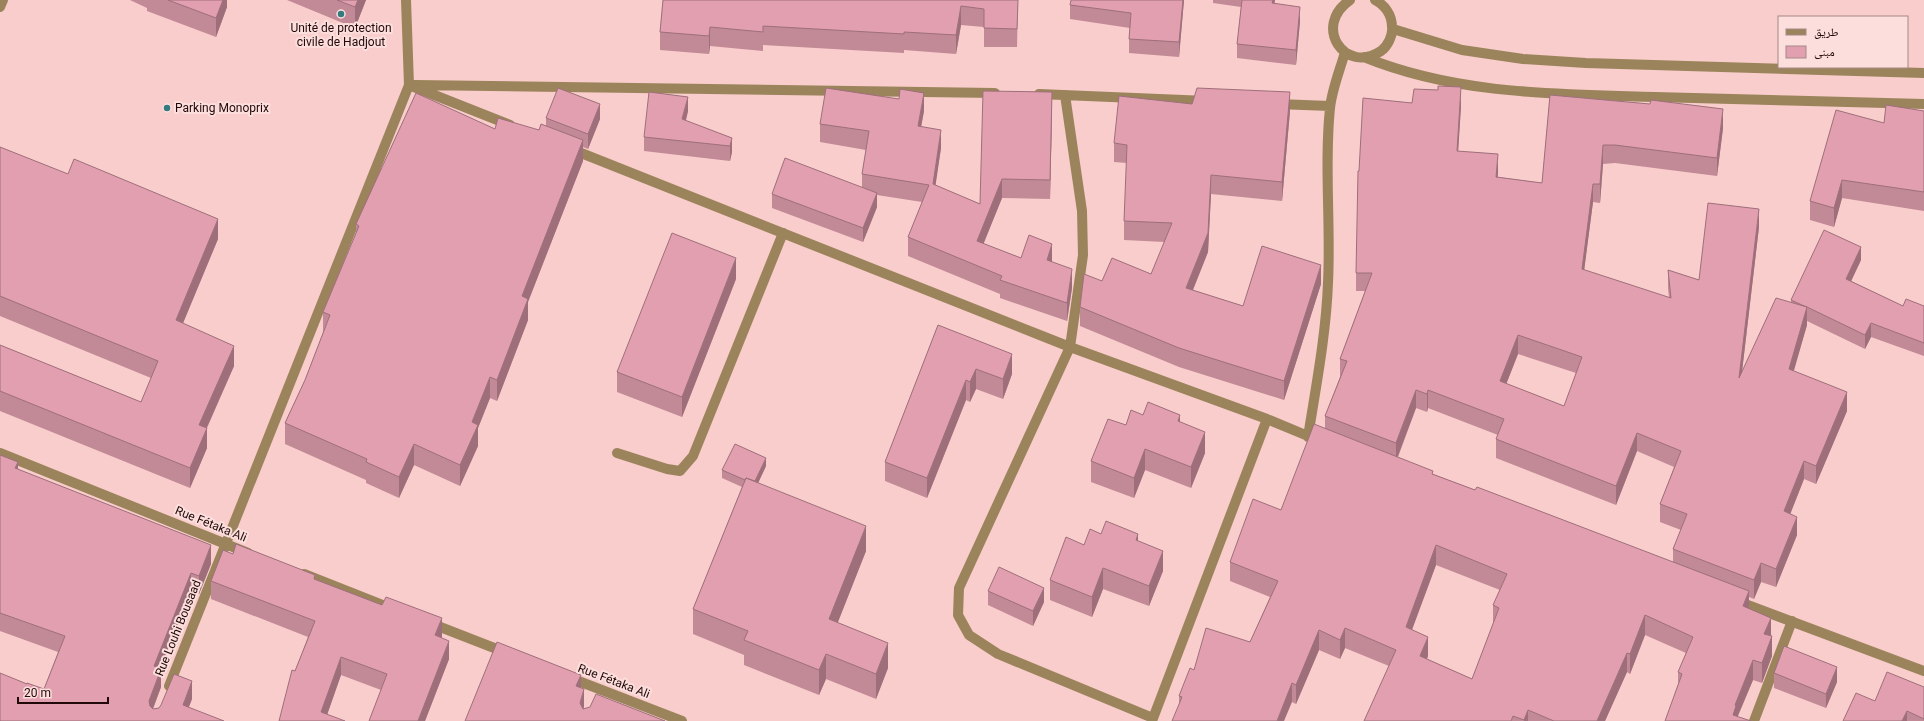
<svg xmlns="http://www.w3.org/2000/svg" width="1924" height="721" viewBox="0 0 1924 721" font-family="Roboto,'Noto Naskh Arabic',sans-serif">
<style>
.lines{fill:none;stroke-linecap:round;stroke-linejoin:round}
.service{stroke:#9b845b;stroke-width:10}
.minor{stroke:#9b845b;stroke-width:10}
.wall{fill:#c28997;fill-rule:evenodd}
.shaded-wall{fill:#9e6f7b}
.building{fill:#e29fb0;stroke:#9e6f7b;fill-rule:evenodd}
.poi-dot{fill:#337b81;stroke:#fcdfdd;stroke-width:1.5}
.labels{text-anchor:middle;stroke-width:4;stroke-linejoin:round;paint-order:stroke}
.poi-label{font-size:12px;fill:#210909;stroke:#fcdfdd}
.street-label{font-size:12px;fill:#210909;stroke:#fcdfdd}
</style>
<rect width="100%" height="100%" fill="#f9cdcb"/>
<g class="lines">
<!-- service -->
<path class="service" d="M617,453L667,469L680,471L693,456L783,233"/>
<!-- minor -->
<path class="minor" d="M1350,0C1312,26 1345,75 1381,51C1388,46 1393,35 1392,27C1392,15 1385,5 1375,0
M0,7L3,0
M1393,29L1462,50L1523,59L1586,63L1924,73
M1364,57C1457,95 1557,94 1655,97C1745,99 1834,102 1924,104
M409,85L510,125
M415,85L995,93
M1039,94L1207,101
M1065,95L1082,211L1083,255L1070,347L959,588L958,615L969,635L998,654L1153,718
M1277,104L1330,106
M571,149L1070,347L1267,419L1320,441
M1308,437C1316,386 1326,335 1328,283C1331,225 1324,166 1330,108C1332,89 1340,70 1345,52
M0,453L248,553
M304,574L395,610
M1737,601L1924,671
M430,623L507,653
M568,677L682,721
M169,686L409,85L406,0
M1152,721L1267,419
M1754,721L1792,621"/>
</g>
<!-- wall -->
<path class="wall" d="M130,0H227V7L216,37L147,11V8Z
M287,0H366L355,28Z
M663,0H1018L1017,47H984V27L961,25L956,54L904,50V53L763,45V51L710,46L709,54L660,50V32Z
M1184,0L1179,57L1129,53V39L1130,28L1070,19V5Z
M1213,0H1275L1274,4L1300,21L1296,65L1237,58V44L1241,7L1213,3Z
M1550,95L1723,128L1717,176L1615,163L1603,164L1600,203L1593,202L1584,270L1669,298L1668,288V270L1699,280L1759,227L1742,372L1791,302V300L1861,260L1851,281L1903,306H1924V356L1871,337L1865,349L1807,321V325L1793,371L1847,411L1816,484L1804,479L1790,514L1797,535L1776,587L1761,582L1754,599L1749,597V609L1771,636L1772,656L1762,683L1753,680L1738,716L1665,721L1678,685V672L1686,653L1645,635L1630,674L1627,672L1605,721H1364L1389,666L1345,648L1340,659L1319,650L1296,704L1292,702L1179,705V696L1194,670L1250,642L1270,597L1230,581V562L1281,510L1325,429V416L1340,377V359L1365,291H1356V273L1359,171L1412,103L1461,106L1458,151L1498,173V177L1542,183ZM1518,354L1576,373L1564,406L1506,384ZM1416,408L1427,412L1428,408L1498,435L1496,439V458L1616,505L1637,451L1674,467L1660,504V522L1681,530L1673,549V562L1475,490L1433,474L1398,457ZM1436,565L1500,590L1493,605V624L1472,679L1427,659L1428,656L1412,629Z
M1192,104L1290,111L1282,201L1211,194L1208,252L1193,290L1243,306L1321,284L1284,400L1179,367L1080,326V307L1102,281L1151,274L1165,242L1124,240V221L1127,163L1114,162V143Z
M688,111L686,121L732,138V152L730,161L644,151V137Z
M924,111L921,126L941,148L935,185L980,204L1052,111L1050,199L1002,198L983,244L1021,258L1052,262L1072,288L1067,321L1000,298V294L908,256V237L922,202L877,195V207L863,242L772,208V194L862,187V174L866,150L820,142V124Z
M1924,111V211L1842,198L1834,227L1810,220V201L1884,123Z
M546,118L600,119L588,149L583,147V161L528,302V320L497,401L490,398L478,428V446L460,486L414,465L399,498L366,483V480L285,444V423L305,380L323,333V312L356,233V224L495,129L539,130L546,125Z
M0,147L218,239L183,323L234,366L207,428V448L190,488L0,411V345L141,402L151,378L0,316Z
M736,279L682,417L617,392V372Z
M938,325L1012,374L1003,399L976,389L970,402L966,400L927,498L885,481V462Z
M1143,415L1180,422L1205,453L1191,488L1145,470L1134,498L1091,482V461Z
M0,455L18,469L211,564L199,594L191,591L160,669L161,687L153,709L159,708L192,699L189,707L0,721L27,684L44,689L58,652L0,631Z
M766,466L758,483L866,551L837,623L888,668L876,699L826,679L819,695L744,665V655L693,634V609L742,487L722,478V470Z
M1101,534L1138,541L1163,571L1149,606L1103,589L1092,617L1050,600V580L1084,545Z
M233,554L315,579L442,637L441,638L449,659L425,721H369L381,690L341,675L327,714L279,721L295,671L308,637L211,599V581Z
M988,591L1044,602L1033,626L988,605Z
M1774,673L1837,682L1826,708L1774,688Z
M1924,687V721H1843L1875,701Z"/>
<!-- shaded-wall -->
<path class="shaded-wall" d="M223,0H227V7L216,37V18Z
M358,0H366L355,28V7Z
M1183,0H1184L1179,57V42Z
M1273,0H1275L1272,18V3Z
M961,6V25L956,54V35Z
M1300,7V21L1296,65V50Z
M710,27V46L709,54V36Z
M1461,87V106L1457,170V151Z
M1052,92V111L1050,199V180Z
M1290,92V111L1282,201V182Z
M924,93V111L918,144V126Z
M688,97V111L682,134V119Z
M600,104V119L588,149V134Z
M1723,109V128L1717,176V158Z
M941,130V148L933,203V184Z
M732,138V152L730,161V146Z
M583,140V161L528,302V320L497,401V380L522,296Z
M1603,145V164L1600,203V184Z
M1498,154V173L1496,195V177Z
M1211,175V194L1208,252L1186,307V288Z
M1002,179V198L977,260V241Z
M1842,180V198L1834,227V208Z
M1593,184V202L1582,287V269Z
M877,193V207L863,242V228Z
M1759,209V227L1739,397V378Z
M218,219V239L176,340V320Z
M1052,244V263L1047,260Z
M1861,247V260L1846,292V279Z
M736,258V279L682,417V397Z
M1321,265V284L1284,400V381Z
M1072,269V288L1067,321V303Z
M1807,307V325L1789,388V369Z
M1871,323V337L1865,349V335Z
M1518,335V354L1500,400V381Z
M234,346V366L199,445V425Z
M1012,354V374L1003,399V379Z
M976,369V389L970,402V382Z
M490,377V398L478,428V446L460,486V465L472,422Z
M966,380V400L927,498V478Z
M1416,390V408L1396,461V443Z
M1428,390V408L1427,412V394Z
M1847,392V411L1816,484V466Z
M1180,415V436L1178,421Z
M207,428V448L190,488V468Z
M1205,432V453L1191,488V467Z
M1637,433V451L1616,505V486Z
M414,444V465L399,498V477Z
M1145,449V470L1134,498V478Z
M766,458V466L754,492V484Z
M1804,461V479L1784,530V511Z
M18,462V480L15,468Z
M1797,517V535L1776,587V569Z
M866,526V551L829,645V619Z
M1138,534V554L1136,540Z
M211,545V564L199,594V576Z
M1436,545V565L1406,646V627Z
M1163,551V571L1149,606V586Z
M1761,563V582L1754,599V580Z
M1103,568V589L1092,617V597Z
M191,573V591L154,685V666Z
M1044,588V602L1033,626V611Z
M1749,591V611L1743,606Z
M1645,615V635L1630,674V654Z
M442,618V637L435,654V635Z
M1771,618V637L1764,634Z
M1345,628V648L1340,659V640Z
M1319,630V650L1296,704V685Z
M1772,636V656L1762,683V663Z
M1428,637V656L1420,675V656Z
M449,641V659L425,721H418Z
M888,643V668L876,699V674Z
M1627,653V672L1605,721H1597Z
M826,654V679L819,695V670Z
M341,657V675L325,721L321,712Z
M1753,660V680L1736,720L1733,715L1735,705Z
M1837,667V682L1826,708V694Z
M161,669V687L149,719V701Z
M581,675V693L576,686Z
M192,681V699L183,721V705Z
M1292,683V702L1284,721H1277Z
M584,689V707L580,721V703Z
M1528,710V721H1524V720Z
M1907,711V721H1902Z"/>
<!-- building -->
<path class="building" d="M168,0H223L216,18Z
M337,0H358L355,7Z
M663,0H1018L1017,29L984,28V9L961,6L956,35L904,32V34L763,26V32L710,27L709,36L660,32Z
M1071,0H1183L1179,42L1129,39L1131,13L1070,5Z
M1242,0H1273L1272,3L1300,7L1296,50L1237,44Z
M1438,86L1461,87L1457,151L1498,154L1496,177L1542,183L1550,95L1650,104L1651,100L1723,109L1717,158L1615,145H1603L1600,184H1593L1582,269L1671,298L1668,270L1699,280L1708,203L1759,209L1739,378L1776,298L1807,307L1789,369L1847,392L1816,466L1804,461L1784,511L1797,517L1776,569L1761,563L1754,580L1673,549L1687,514L1660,504L1681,451L1637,433L1616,486L1496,439L1504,419L1428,390L1427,394L1416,390L1396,443L1325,416L1347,361L1340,359L1372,273H1356L1358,171H1359L1363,98L1412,103L1414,89L1438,90ZM1518,335L1582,357L1564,406L1500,381Z
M558,88L600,104L588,134L546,118Z
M826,88L899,99L900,89L924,93L918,126L941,130L933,184L980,204L983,91L1052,92L1050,180L1002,179L977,241L1021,258L1029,235L1052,244L1047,260L1072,269L1067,303L1000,280L1002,276L908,237L929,185L862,174L869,131L820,124Z
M1197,88L1290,92L1282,182L1211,175L1208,233L1186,288L1243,306L1262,246L1321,265L1284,381L1179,348L1080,307L1084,274L1102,281L1112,258L1151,274L1172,223L1124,221L1127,145L1114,143L1119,96L1192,104Z
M649,92L688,97L682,119L732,138L730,146L644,137Z
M416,93L495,129L498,118L539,130L541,124L583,140L522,296L528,299L497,380L490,377L472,422L478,425L460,465L414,444L399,477L366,462L367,459L285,423L305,380L330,315L323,312L359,226L356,224Z
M1886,105L1924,111V192L1842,180L1834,208L1810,201L1836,110L1884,123Z
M0,147L68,174L74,159L218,219L176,320L234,346L199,425L207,428L190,468L0,391V345L141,402L158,361L0,296Z
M785,158L877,193L863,228L772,194Z
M1824,230L1861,247L1846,279L1903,306L1906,299L1924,306V343L1871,323L1865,335L1807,307L1802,305L1791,300Z
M672,233L736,258L682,397L617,372Z
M938,325L1012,354L1003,379L976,369L970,382L966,380L927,478L885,462Z
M1148,402L1180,415L1178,421L1205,432L1191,467L1145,449L1134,478L1091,461L1108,419L1126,425L1131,410L1143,415Z
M1314,424L1433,471L1432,474L1475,490L1477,487L1749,591L1743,606L1771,618L1764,634L1772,636L1762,663L1753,660L1735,705L1736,706L1733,715L1751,721H1665L1682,674L1678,672L1693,637L1645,615L1630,654L1627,653L1597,721H1554L1528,710L1524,720L1513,716L1511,721H1364L1396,650L1345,628L1340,640L1319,630L1296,685L1292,683L1277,721H1172L1182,697L1179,696L1190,668L1194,670L1206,628L1250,642L1278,581L1230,562L1253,499L1281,510ZM1436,545L1507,574L1493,605L1499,608L1472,679L1420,656L1428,637L1406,627Z
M735,444L766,458L755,481L746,478L745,480L722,470Z
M0,455L18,462L15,468L211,545L199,576L191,573L154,666L161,669L149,701L150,706L153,709L159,708L161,705L174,674L192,681L183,705L224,721H0V673L27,684V683L44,689L65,636L0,613Z
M746,478L866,526L829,619L888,643L876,674L826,654L819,670L744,640L748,631L693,609Z
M1106,521L1138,534L1136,540L1163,551L1149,586L1103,568L1092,597L1050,580L1066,537L1084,545L1090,529L1101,534Z
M236,544L315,575L314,579L382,605L386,597L442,618L435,635L449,641L418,721H369L387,674L341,657L321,712L345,721H279L292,670L295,671L315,621L211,581L223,550L233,554Z
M999,567L1044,588L1033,611L988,591Z
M497,642L581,675L576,686L584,689L580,703L583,709L590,707L596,694L665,721H465Z
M1784,646L1837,667L1826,694L1774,673Z
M1887,672L1924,687V719L1907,711L1902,721H1843L1856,693L1875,701Z"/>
<!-- markers -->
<g class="poi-dot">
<circle cx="341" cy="14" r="4"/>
<circle cx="167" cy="108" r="4"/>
</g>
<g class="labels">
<!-- poi labels -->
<g class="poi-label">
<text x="341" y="32">Unité de protection<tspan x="341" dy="14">civile de Hadjout</tspan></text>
<text x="175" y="112" text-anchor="start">Parking Monoprix</text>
</g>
<!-- street labels -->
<g class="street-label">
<text transform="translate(211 524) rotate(22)" y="4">Rue Fétaka Ali</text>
<text transform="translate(178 628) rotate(-68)" y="4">Rue Louhi Bousaad</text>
<text transform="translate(614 681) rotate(21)" y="4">Rue Fétaka Ali</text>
</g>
</g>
<!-- legend -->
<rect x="1778" y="16" width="130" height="52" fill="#fcdfdd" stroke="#a48988"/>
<rect x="1786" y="29" width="20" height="6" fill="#9b845b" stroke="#a48988"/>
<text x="1814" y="36" font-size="12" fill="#210909">طريق</text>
<rect x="1786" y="46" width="20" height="12" fill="#e29fb0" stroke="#a48988"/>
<text x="1814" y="56" font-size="12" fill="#210909">مبنى</text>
<!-- scale -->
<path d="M18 697v6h90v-6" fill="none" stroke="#210909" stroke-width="2"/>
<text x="24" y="697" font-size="12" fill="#210909" stroke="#fcdfdd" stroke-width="3" paint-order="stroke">20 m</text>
</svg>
